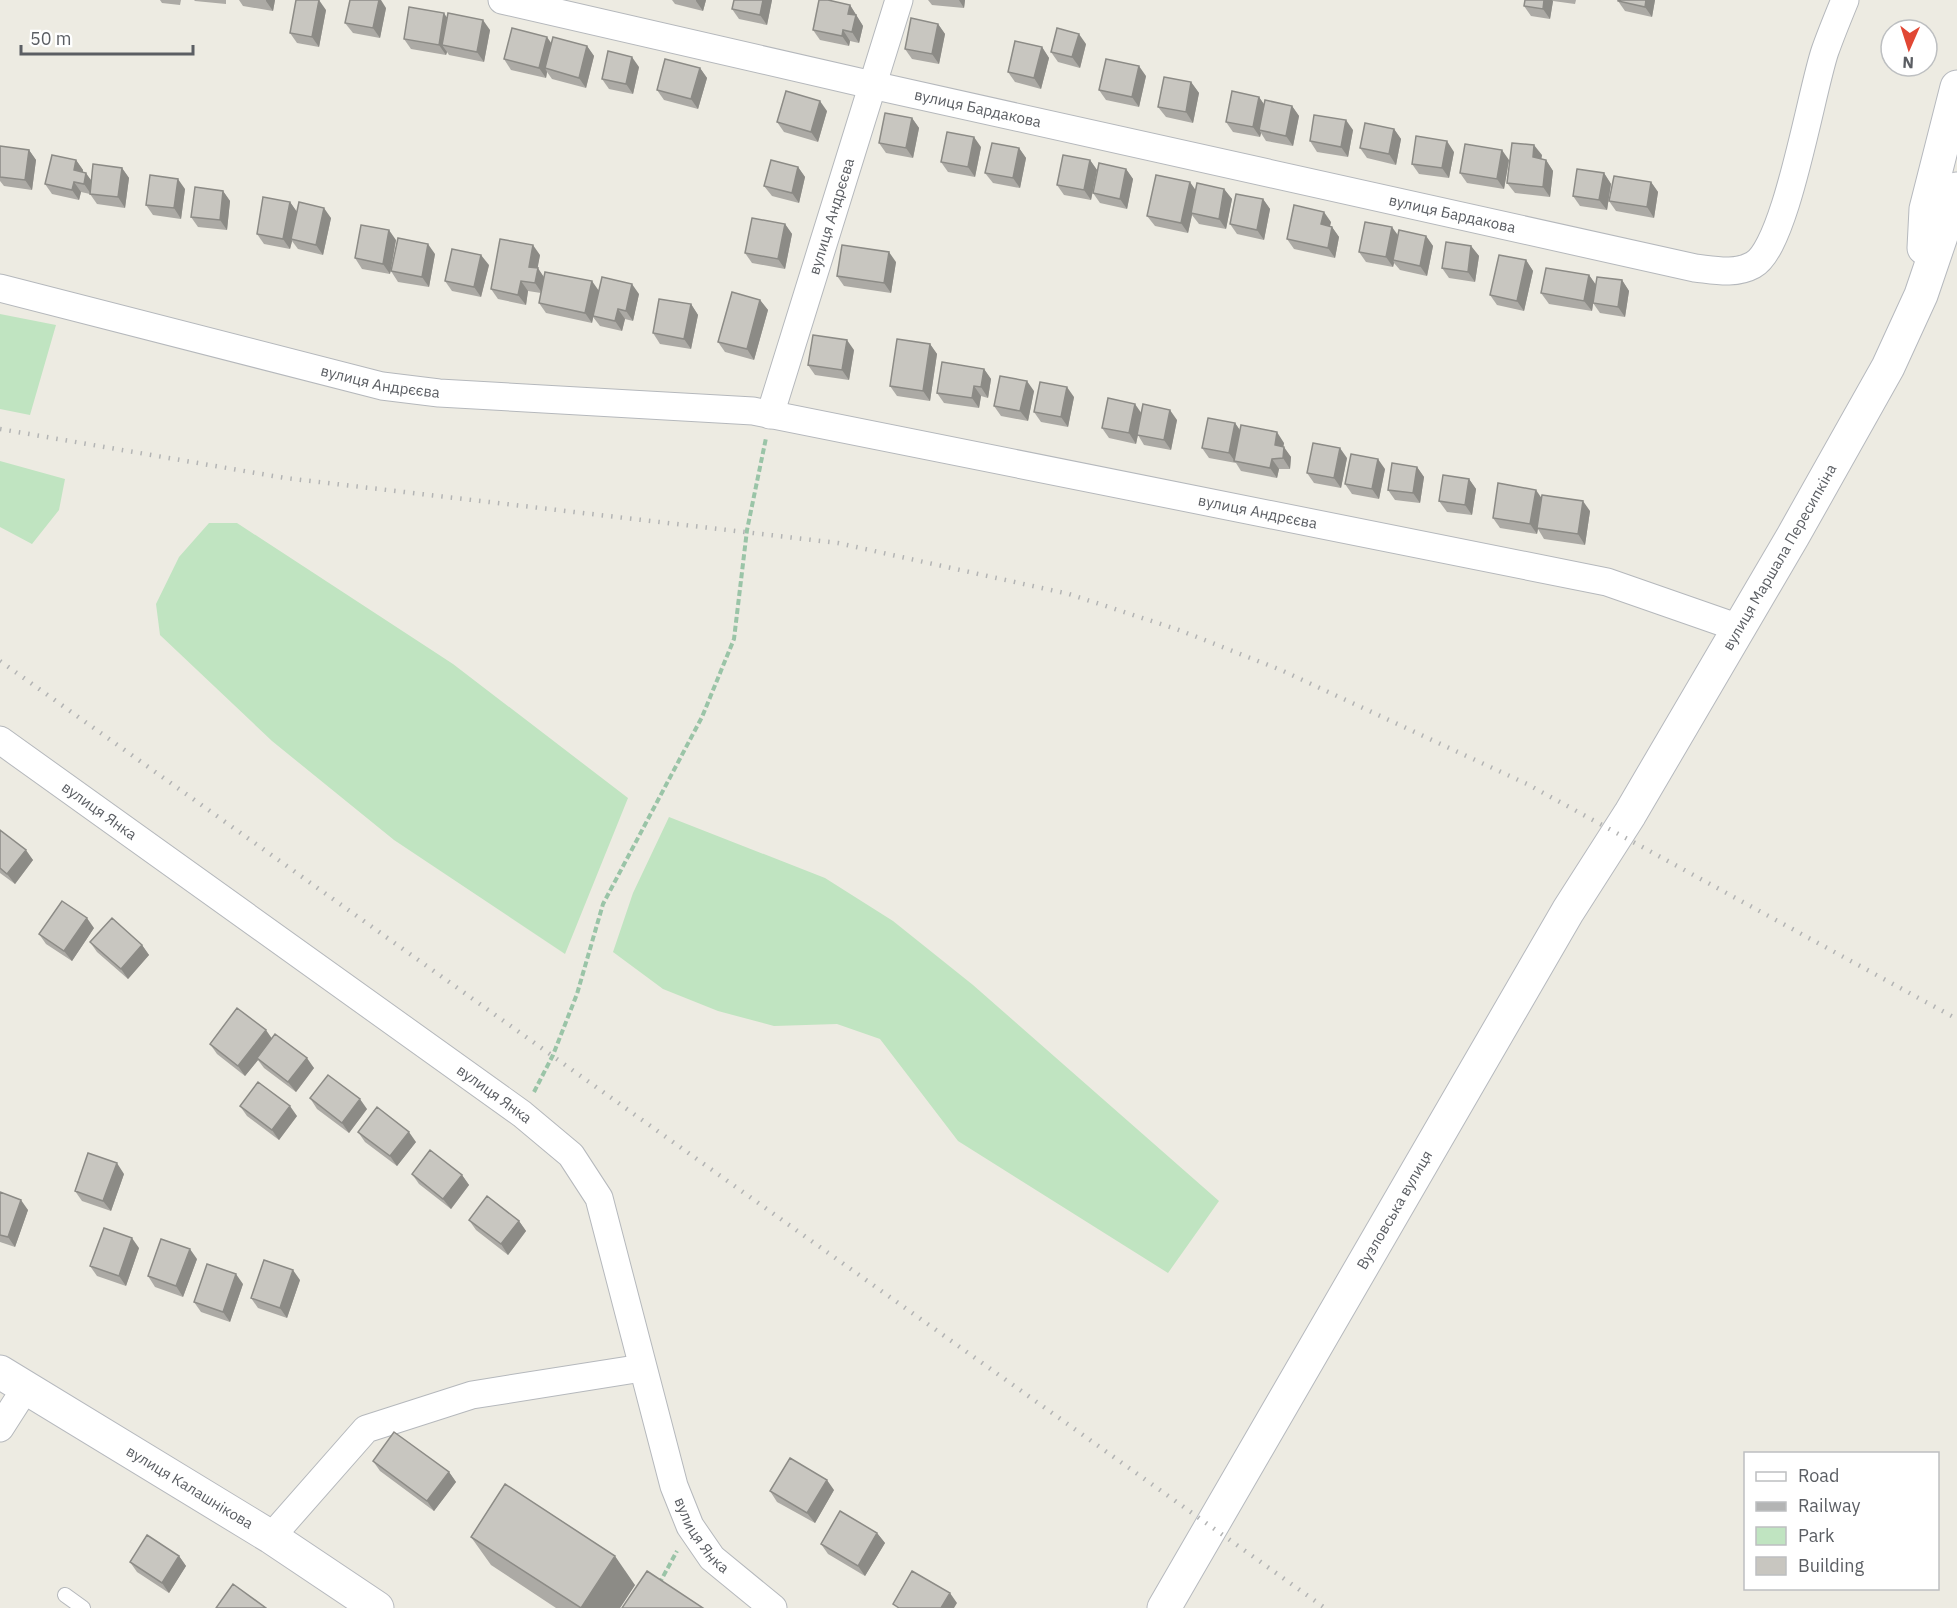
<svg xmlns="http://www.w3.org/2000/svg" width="1957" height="1608" viewBox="0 0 1957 1608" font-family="'IBM Plex Sans',sans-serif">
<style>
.green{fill:#c0e4c1}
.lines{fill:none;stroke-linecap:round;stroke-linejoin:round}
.lane-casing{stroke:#b5b8bc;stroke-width:16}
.street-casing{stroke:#b5b8bc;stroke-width:29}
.secondary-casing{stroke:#b6b9be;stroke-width:35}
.path{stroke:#9ac4a7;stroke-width:4;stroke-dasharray:6 3;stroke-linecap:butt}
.lane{stroke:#fff;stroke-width:14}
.street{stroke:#fff;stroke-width:27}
.secondary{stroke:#fff;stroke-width:33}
.rail{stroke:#b3b4b4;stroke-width:4.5;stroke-dasharray:1.5 8;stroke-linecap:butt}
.wall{fill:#acaaa5}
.shaded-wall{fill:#8c8b86}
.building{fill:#c8c6c0;stroke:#8c8b86;stroke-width:1.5}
.labels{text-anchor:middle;stroke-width:5;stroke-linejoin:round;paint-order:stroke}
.street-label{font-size:15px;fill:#5b5e63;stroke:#fff}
</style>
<rect width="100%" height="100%" fill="#edebe2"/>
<!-- green -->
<path class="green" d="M0,314L56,325L30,415L0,409Z
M0,461L65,479L59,510L32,544L0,527Z
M209,523H237L453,664L628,798L565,954L394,840L272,741L160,635L156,604L179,557Z
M669,817L825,878L893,921L973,985L1219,1201L1168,1273L958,1141L880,1039L837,1024L774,1026L718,1011L663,989L613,952L633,893Z"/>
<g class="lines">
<defs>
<path id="lane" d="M65,1595L83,1608"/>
<g id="street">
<path id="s1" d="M502,0L872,85L1695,268C1714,270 1735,275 1753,265C1786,248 1811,92 1825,51C1831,34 1838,17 1845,0"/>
<path id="s2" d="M0,288L382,386L439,393L753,411L1607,582L1739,628"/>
<path id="s3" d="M770,415L899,0"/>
<path id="s4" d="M0,740L522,1114L571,1155L599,1198L674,1486L690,1526L712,1558L773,1608"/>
<path d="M0,1428L25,1389"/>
<path d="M271,1537L366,1429L472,1395L642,1368"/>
</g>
<g id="secondary">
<path d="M1924,248L1926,209L1957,87"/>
<path id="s5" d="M0,1372L271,1537L377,1608"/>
<path id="s6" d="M1164,1608L1568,911L1630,814L1793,536L1888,367L1921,295L1957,189"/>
</g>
</defs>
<!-- lane casing -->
<use href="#lane" class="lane-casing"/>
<!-- street casing -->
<use href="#street" class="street-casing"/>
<!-- secondary casing -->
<use href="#secondary" class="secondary-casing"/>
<!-- path -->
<path class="path" d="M534,1092L553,1055L577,994L603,904L702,717L734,639L747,530L766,438
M659,1584L677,1551"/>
<!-- lane -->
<use href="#lane" class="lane"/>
<!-- street -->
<use href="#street" class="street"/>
<!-- secondary -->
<use href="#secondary" class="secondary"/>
<!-- rail -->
<path class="rail" d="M0,429L285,478L838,543L1069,594L1179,630L1281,670L1527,784L1957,1019
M0,661L1325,1608"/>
</g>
<!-- wall -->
<path class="wall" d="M160,0H181L180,5L162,3Z
M194,0H226V4L195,1Z
M239,0H275L273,11L243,6Z
M672,0H706L703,11L675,4Z
M734,0H772L767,25L739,19L732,9Z
M928,0H965L964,8L932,5Z
M1525,0H1576L1575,4L1553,1L1550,19L1531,16L1524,6Z
M1618,0H1655L1652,17L1625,11L1618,1Z
M850,5L863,26L859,43L850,41L849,46L820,40L813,30Z
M386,8L380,38L353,33L345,23Z
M326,10L319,47L297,43L290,33Z
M447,17L490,30L484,62L449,55L447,52L446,55L411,49L404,39Z
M938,24L945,34L939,64L912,59L905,49Z
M551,43L587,46L594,56L586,88L552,79L547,72L546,78L511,70L504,59Z
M1086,44L1080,68L1058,62L1051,52Z
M1042,47L1049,58L1041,89L1015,82L1008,72Z
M639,67L633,94L609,89L602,79Z
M700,68L707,78L698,109L664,100L657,90Z
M1146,76L1139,107L1106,100L1099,90Z
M1191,82L1199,93L1193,123L1166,117L1158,107Z
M1259,97L1264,105L1292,106L1299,116L1293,146L1266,141L1261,133L1260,137L1233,132L1226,122Z
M827,111L818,142L784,132L777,122Z
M912,118L919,128L913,158L886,153L879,143Z
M1394,129L1401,139L1396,165L1367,158L1360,148Z
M1353,130L1348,157L1317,152L1310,141Z
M981,147L975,177L948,172L941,162Z
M1019,148L1026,158L1020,188L993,183L985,173Z
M0,150H29L36,160L32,190L4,186L0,181Z
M1454,152L1449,178L1419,174L1412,164Z
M1542,155L1541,159L1546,160L1553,171L1550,197L1515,193L1507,183Z
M76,160L83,170V172L91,180L122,168L129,178L125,208L97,204L90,194L81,192L79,200L52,194L45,184Z
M1090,160L1097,170L1091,200L1064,195L1057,185Z
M1509,160L1504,189L1467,183L1460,173Z
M798,167L805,177L799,203L772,196L764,186Z
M1126,169L1133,179L1127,209L1100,203L1093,193Z
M1604,173L1611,184L1607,210L1580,206L1573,196Z
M1651,182L1658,192L1654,218L1616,211L1609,201Z
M185,189L181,219L153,215L146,205Z
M1224,189L1232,199L1226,229L1199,224L1192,215L1188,233L1155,226L1147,216L1196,191Z
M223,191L230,201L227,230L198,227L191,217Z
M1263,199L1270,209L1264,240L1237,234L1230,224Z
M290,202L297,212L331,218L323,255L298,249L292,241L290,249L264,244L257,234Z
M1331,222L1330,226L1332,227L1339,237L1335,258L1294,249L1287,239Z
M785,224L792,234L785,269L752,263L745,253Z
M1398,235L1426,236L1433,246L1427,276L1400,270L1394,263L1393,267L1366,262L1359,252Z
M396,240L390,274L362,269L355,258Z
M1471,246L1479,256L1475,282L1449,278L1442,268Z
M435,254L429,287L398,282L391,271Z
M540,255L537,268L544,277L599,291L639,294L633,321L625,319L622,331L600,326L593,317L592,323L546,313L539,303L541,293L528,291L526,305L498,299L491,289Z
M1526,260L1533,271L1524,311L1497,305L1490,295Z
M896,262L891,293L844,286L837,276Z
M489,265L481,297L452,291L445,281Z
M1589,275L1596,285L1622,280L1629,291L1625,317L1600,313L1593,303V302L1592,311L1549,304L1541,293Z
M760,300L768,310L754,360L725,352L718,342Z
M691,304L698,315L691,349L660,344L653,333Z
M930,344L937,354L930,401L897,396L890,386Z
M854,350L849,380L815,375L808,365Z
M984,369L991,379L988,398L981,396L979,408L944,403L937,393Z
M1034,391L1028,421L1001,416L994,406Z
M1074,397L1068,427L1041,422L1034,412Z
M1141,413L1177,420L1171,450L1144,445L1138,435L1136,444L1109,438L1102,428Z
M1235,423L1240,431L1284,443L1283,447L1291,457L1290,469H1279L1277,478L1241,471L1236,463L1209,458L1202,448Z
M1347,458L1341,488L1314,483L1307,473Z
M1417,467L1424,477L1420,503L1395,500L1388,490Z
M1385,469L1379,499L1352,494L1345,484Z
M1469,479L1476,489L1472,515L1447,512L1439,501Z
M1590,511L1585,545L1544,539L1538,529L1537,534L1500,528L1493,518Z
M0,830L33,860L15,884L0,873Z
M94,928L72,961L46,944L39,934Z
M90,942L142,945L149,955L128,979L97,952Z
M272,1038L314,1068L296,1092L264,1068L258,1060L245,1076L217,1054L210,1044Z
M310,1098L367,1109L349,1133L317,1109Z
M240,1106L297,1116L279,1140L247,1116Z
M358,1132L416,1142L397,1166L365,1142Z
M124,1174L111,1211L82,1201L75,1191Z
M412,1174L462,1175L469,1185L451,1209L419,1184Z
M0,1192L28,1210L15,1247L0,1242Z
M469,1220L519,1221L526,1231L508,1255L476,1230Z
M139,1248L126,1286L97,1276L90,1266Z
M197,1259L183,1297L155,1287L148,1276Z
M300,1280L287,1318L258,1308L251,1298Z
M243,1284L230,1322L201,1312L194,1302Z
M373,1461L449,1472L456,1482L434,1511L380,1471Z
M834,1490L815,1523L777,1502L770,1491Z
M877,1533L885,1543L865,1576L828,1554L821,1544Z
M471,1537L635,1585L620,1608H556L491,1565Z
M179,1556L186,1566L169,1593L137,1572L130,1562Z"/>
<!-- shaded-wall -->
<path class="shaded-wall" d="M266,0H275L273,11L266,1Z
M319,0L326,10L319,47L312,37Z
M379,0H381L386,8L380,38L373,28Z
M696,0H706L703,11L696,1Z
M763,0H772L767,25L760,15Z
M959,0H965L964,8Z
M1544,0H1552L1553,1L1550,19L1543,9Z
M1646,0H1655L1652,17L1645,7Z
M850,5L863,26L859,43L852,32L848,14Z
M444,13L451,24L442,45L447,52L446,55L439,45Z
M483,20L490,30L484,62L477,52Z
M938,24L945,34L939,64L932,54Z
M843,30L850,41L849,46L842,36Z
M1079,34L1086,44L1080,68L1072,57Z
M547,37L554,47L545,68L547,72L546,78L539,68Z
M587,46L594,56L586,88L579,78Z
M1042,47L1049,58L1041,89L1034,78Z
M632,57L639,67L633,94L626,84Z
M1139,66L1146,76L1139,107L1132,97Z
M700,68L707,78L698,109L691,99Z
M1191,82L1199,93L1193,123L1186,112Z
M1259,97L1266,107L1259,130L1261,133L1260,137L1253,127Z
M820,101L827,111L818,142L811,132Z
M1292,106L1299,116L1293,146L1286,136Z
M912,118L919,128L913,158L906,148Z
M1346,120L1353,130L1348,157L1341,147Z
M1394,129L1401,139L1396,165L1389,154Z
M974,137L981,147L975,177L968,167Z
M1447,141L1454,152L1449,178L1442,168Z
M1534,145L1542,155L1540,167L1533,157Z
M1019,148L1026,158L1020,188L1013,178Z
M29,150L36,160L32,190L25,180Z
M1502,150L1509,160L1504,189L1497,179Z
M76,160L83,170L81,180L74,170Z
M1090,160L1097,170L1091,200L1084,190Z
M1546,160L1553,171L1550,197L1543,187Z
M798,167L805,177L799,203L792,193Z
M122,168L129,178L125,208L118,197Z
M1126,169L1133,179L1127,209L1120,199Z
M86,173L93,183L91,194L84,184Z
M1604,173L1611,184L1607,210L1599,200Z
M178,179L185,189L181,219L174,208Z
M74,182L81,192L79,200L72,190Z
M1190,182L1197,192L1188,233L1181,223Z
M1651,182L1658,192L1654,218L1647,207Z
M1224,189L1232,199L1226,229L1219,219Z
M223,191L230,201L227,230L220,220Z
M1263,199L1270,209L1264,240L1257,230Z
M290,202L297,212L291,239L292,241L290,249L283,239Z
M324,208L331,218L323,255L316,245Z
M1324,212L1331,222L1328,234L1321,224Z
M785,224L792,234L785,269L778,259Z
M1332,227L1339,237L1335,258L1328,248Z
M1392,227L1400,238L1393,260L1394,263L1393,267L1386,257Z
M389,230L396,240L390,274L383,264Z
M1426,236L1433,246L1427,276L1420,266Z
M428,244L435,254L429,287L422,277Z
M533,245L540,255L536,277L529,267Z
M1471,246L1479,256L1475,282L1468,272Z
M889,252L896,262L891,293L884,283Z
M481,255L489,265L481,297L474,287Z
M1526,260L1533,271L1524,311L1517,301Z
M538,268L545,279L542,293L535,283Z
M1589,275L1596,285L1592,311L1584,301Z
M1622,280L1629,291L1625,317L1618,307Z
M521,281L528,291L526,305L518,295Z
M592,281L599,291L592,323L585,313Z
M632,284L639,294L633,321L626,311Z
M760,300L768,310L754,360L747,349Z
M691,304L698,315L691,349L684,339Z
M618,309L625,319L622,331L615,321Z
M847,340L854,350L849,380L842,370Z
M930,344L937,354L930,401L923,391Z
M984,369L991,379L988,398L981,387Z
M1027,381L1034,391L1028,421L1020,411Z
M974,386L981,396L979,408L972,398Z
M1067,387L1074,397L1068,427L1061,417Z
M1135,404L1142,414L1136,444L1129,433Z
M1170,410L1177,420L1171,450L1164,440Z
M1235,423L1242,433L1234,461L1236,463L1229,453Z
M1277,432L1284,443L1282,455L1275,445Z
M1284,447L1291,457L1290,469L1283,458Z
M1340,448L1347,458L1341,488L1334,478Z
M1272,459L1279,469L1277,478L1270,468Z
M1378,459L1385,469L1379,499L1372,489Z
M1417,467L1424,477L1420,503L1413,493Z
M1469,479L1476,489L1472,515L1465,505Z
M1536,490L1543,500L1537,534L1530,524Z
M1583,501L1590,511L1585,545L1578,534Z
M26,850L33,860L15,884L7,874Z
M87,918L94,928L72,961L64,951Z
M142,945L149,955L128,979L121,969Z
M266,1030L273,1040L257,1058L258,1060L245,1076L238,1066Z
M307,1058L314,1068L296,1092L288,1082Z
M360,1099L367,1109L349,1133L342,1123Z
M290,1106L297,1116L279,1140L272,1130Z
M409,1132L416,1142L397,1166L390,1156Z
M117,1163L124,1174L111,1211L103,1201Z
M462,1175L469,1185L451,1209L443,1199Z
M21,1200L28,1210L15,1247L8,1237Z
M519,1221L526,1231L508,1255L501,1244Z
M132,1238L139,1248L126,1286L119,1276Z
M190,1249L197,1259L183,1297L176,1286Z
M293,1270L300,1280L287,1318L280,1308Z
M236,1274L243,1284L230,1322L223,1312Z
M449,1472L456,1482L434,1511L427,1501Z
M827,1480L834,1490L815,1523L807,1513Z
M877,1533L885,1543L865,1576L858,1566Z
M179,1556L186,1566L169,1593L162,1583Z
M615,1556L635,1585L620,1608H581Z
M950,1593L957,1603L954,1608H941Z"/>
<!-- building -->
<path class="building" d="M296,0H319L312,37L290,33Z
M350,0H379L373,28L345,23Z
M734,0H763L760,15L732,9Z
M819,0H828L850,5L848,14L856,15L852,32L843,30L842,36L813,30Z
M1525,0H1544L1543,9L1524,6Z
M1618,0H1646L1645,7L1618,1Z
M409,7L444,13L439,45L404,39Z
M448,13L483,20L477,52L442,45Z
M911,18L938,24L932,54L905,49Z
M512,28L547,37L539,68L504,59Z
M1057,28L1079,34L1072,57L1051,52Z
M553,37L587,46L579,78L545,68Z
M1015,41L1042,47L1034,78L1008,72Z
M608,51L632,57L626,84L602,79Z
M665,59L700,68L691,99L657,90Z
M1106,59L1139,66L1132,97L1099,90Z
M1164,77L1191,82L1186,112L1158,107Z
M786,91L820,101L811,132L777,122Z
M1232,91L1259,97L1253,127L1226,122Z
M1265,100L1292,106L1286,136L1259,130Z
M885,113L912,118L906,148L879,143Z
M1314,115L1346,120L1341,147L1310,141Z
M1365,123L1394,129L1389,154L1360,148Z
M947,132L974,137L968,167L941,162Z
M1416,136L1447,141L1442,168L1412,164Z
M992,143L1019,148L1013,178L985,173Z
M1512,143L1534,145L1533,157L1546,160L1543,187L1507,183Z
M1465,144L1502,150L1497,179L1460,173Z
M0,146L29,150L25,180L0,177Z
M52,155L76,160L74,170L86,173L84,184L74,182L72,190L45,184Z
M1063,155L1090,160L1084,190L1057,185Z
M771,160L798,167L792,193L764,186Z
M1099,163L1126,169L1120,199L1093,193Z
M93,164L122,168L118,197L90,194Z
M1577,169L1604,173L1599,200L1573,196Z
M150,175L178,179L174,208L146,205Z
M1156,175L1190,182L1181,223L1147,216Z
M1614,176L1651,182L1647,207L1609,201Z
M1197,183L1224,189L1219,219L1191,213Z
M195,187L223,191L220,220L191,217Z
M1236,194L1263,199L1257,230L1230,224Z
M263,197L290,202L283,239L257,234Z
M299,202L324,208L316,245L291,239Z
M1294,205L1324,212L1321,224L1332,227L1328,248L1287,239Z
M752,218L785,224L778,259L745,253Z
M1365,222L1392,227L1386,257L1359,252Z
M361,225L389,230L383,264L355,258Z
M1399,230L1426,236L1420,266L1393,260Z
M398,238L428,244L422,277L391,271Z
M500,239L533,245L529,267L538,268L535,283L521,281L518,295L491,289Z
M1446,242L1471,246L1468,272L1442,268Z
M842,245L889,252L884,283L837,276Z
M452,249L481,255L474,287L445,281Z
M1499,255L1526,260L1517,301L1490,295Z
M1546,268L1589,275L1584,301L1541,293Z
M545,272L592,281L585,313L539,303Z
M602,277L632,284L626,311L618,309L615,321L593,316Z
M1597,277L1622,280L1618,307L1593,303Z
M732,292L760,300L747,349L718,342Z
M659,299L691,304L684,339L653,333Z
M813,335L847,340L842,370L808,365Z
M897,339L930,344L923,391L890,386Z
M942,362L984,369L981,387L974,386L972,398L937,393Z
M1000,376L1027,381L1020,411L994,406Z
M1040,382L1067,387L1061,417L1034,412Z
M1108,398L1135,404L1129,433L1102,428Z
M1143,404L1170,410L1164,440L1137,435Z
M1208,418L1235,423L1229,453L1202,448Z
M1241,425L1277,432L1275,445L1284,447L1283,458L1272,459L1270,468L1234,461Z
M1313,443L1340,448L1334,478L1307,473Z
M1351,454L1378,459L1372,489L1345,484Z
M1392,463L1417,467L1413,493L1388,490Z
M1443,475L1469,479L1465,505L1439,501Z
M1498,483L1536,490L1530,524L1493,518Z
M1542,495L1583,501L1578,534L1537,528Z
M0,830L26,850L7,874L0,868Z
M62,901L87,918L64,951L39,934Z
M112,918L142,945L121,969L90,942Z
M237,1008L266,1030L238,1066L210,1044Z
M275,1034L307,1058L288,1082L257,1058Z
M328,1075L360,1099L342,1123L310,1098Z
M258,1082L290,1106L272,1130L240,1106Z
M377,1107L409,1132L390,1156L358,1132Z
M430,1150L462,1175L443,1199L412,1174Z
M88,1153L117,1163L103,1201L75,1191Z
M0,1192L21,1200L8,1237L0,1235Z
M487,1196L519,1221L501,1244L469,1220Z
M104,1228L132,1238L119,1276L90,1266Z
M161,1239L190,1249L176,1286L148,1276Z
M264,1260L293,1270L280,1308L251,1298Z
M207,1264L236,1274L223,1312L194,1302Z
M394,1432L449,1472L427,1501L373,1461Z
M790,1458L827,1480L807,1513L770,1491Z
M505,1484L615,1556L581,1608L471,1537Z
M840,1511L877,1533L858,1566L821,1544Z
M147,1535L179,1556L162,1583L130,1562Z
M647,1571L703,1608H622Z
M912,1571L950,1593L941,1608H899L893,1604Z
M233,1584L266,1608H216Z"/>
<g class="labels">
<!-- street labels -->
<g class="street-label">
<text dy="5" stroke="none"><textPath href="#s1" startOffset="488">вулиця Бардакова</textPath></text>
<text dy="5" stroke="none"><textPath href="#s1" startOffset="974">вулиця Бардакова</textPath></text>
<text dy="5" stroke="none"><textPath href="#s3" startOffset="208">вулиця Андрєєва</textPath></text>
<text dy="5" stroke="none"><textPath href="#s2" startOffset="392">вулиця Андрєєва</textPath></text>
<text dy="5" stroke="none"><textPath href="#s2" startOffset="1281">вулиця Андрєєва</textPath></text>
<text dy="5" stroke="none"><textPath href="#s6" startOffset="1218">вулиця Маршала Пересипкіна</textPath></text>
<text dy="5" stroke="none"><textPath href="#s4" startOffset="122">вулиця Янка</textPath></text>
<text dy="5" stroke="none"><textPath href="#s4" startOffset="608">вулиця Янка</textPath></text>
<text dy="5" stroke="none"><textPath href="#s6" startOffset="460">Вузловська вулиця</textPath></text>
<text dy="5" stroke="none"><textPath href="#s5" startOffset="222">вулиця Калашнікова</textPath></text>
<text dy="5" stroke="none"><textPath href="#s4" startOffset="1112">вулиця Янка</textPath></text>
</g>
</g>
<!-- legend -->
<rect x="1744" y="1452" width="195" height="138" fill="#ffffff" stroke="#bdbfc1" stroke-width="1.5"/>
<rect x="1756" y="1472" width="30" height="9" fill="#ffffff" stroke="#bdbfc1" stroke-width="1.5"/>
<text x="1798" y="1482" font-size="18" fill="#5b5e63">Road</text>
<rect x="1756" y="1502" width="30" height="9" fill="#b3b4b4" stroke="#bdbfc1" stroke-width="1.5"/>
<text x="1798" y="1512" font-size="18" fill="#5b5e63">Railway</text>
<rect x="1756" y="1527" width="30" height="18" fill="#c0e4c1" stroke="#bdbfc1" stroke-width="1.5"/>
<text x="1798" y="1542" font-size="18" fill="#5b5e63">Park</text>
<rect x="1756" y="1557" width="30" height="18" fill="#c8c6c0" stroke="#bdbfc1" stroke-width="1.5"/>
<text x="1798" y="1572" font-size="18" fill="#5b5e63">Building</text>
<!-- north arrow -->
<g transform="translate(1909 48) rotate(183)"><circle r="28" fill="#ffffff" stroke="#bdbfc1" stroke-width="1.5"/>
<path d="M0-4.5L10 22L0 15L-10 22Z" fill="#e14734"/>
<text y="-9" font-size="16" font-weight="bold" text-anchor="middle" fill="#5b5e63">N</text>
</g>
<!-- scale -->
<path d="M21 45v9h172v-9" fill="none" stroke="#5b5e63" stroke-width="3"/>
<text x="30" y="45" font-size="18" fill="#5b5e63" stroke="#ffffff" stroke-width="4.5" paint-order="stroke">50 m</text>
</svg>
